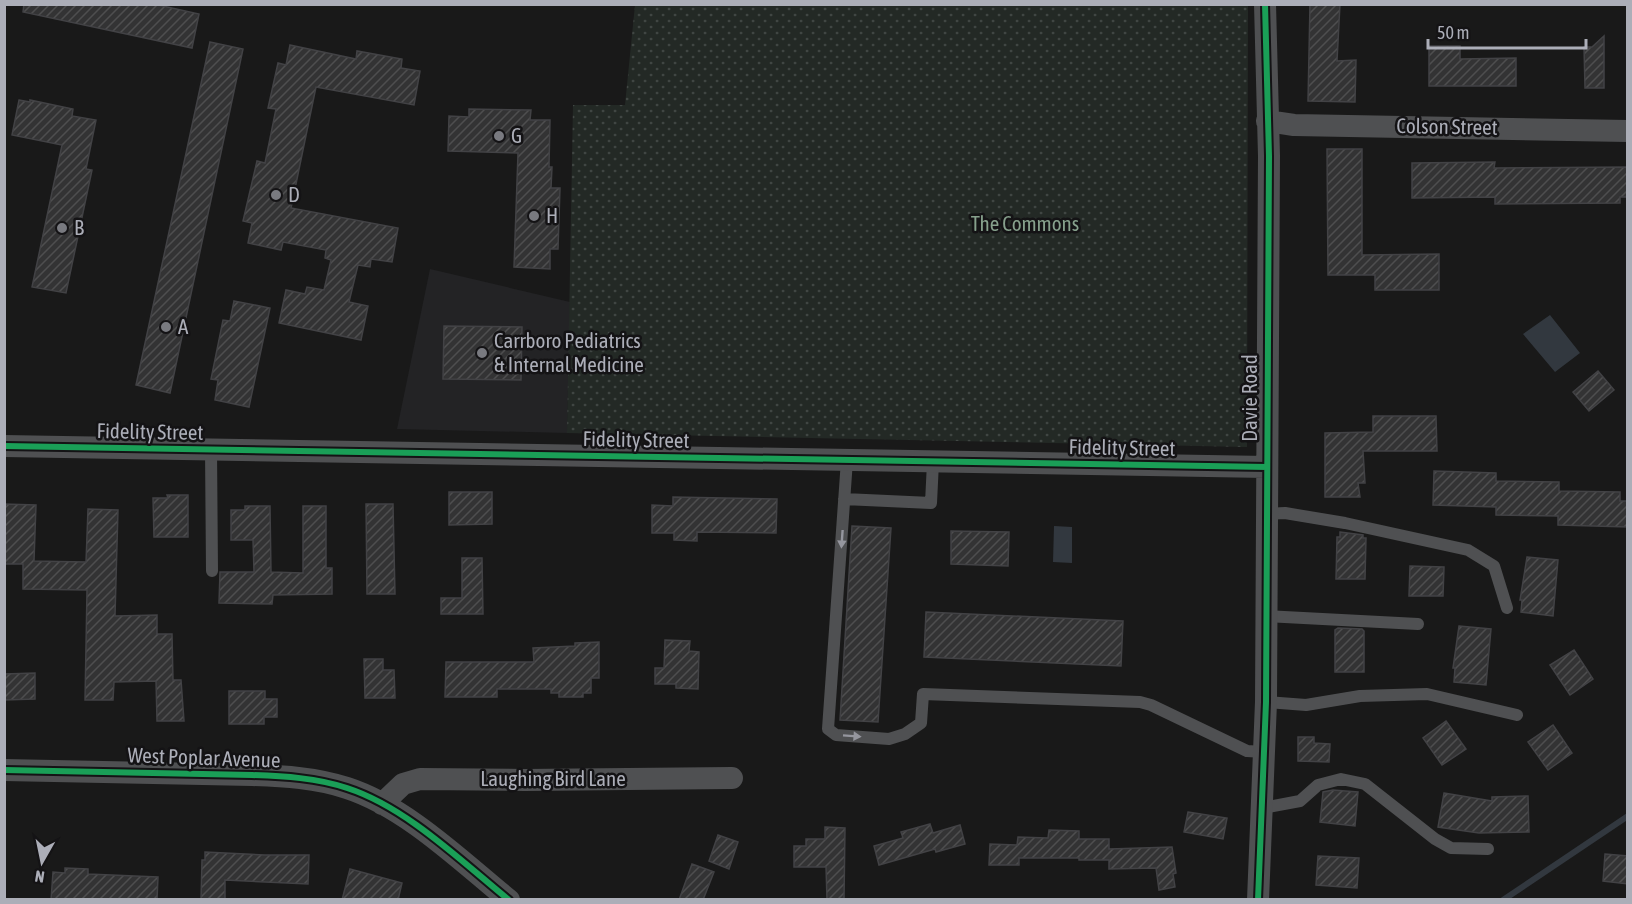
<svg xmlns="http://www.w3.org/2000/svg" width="1632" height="904" viewBox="0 0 1632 904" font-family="'Asap Condensed',sans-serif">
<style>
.built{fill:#232325}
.park{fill:url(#park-dots)}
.water{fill:#32383f}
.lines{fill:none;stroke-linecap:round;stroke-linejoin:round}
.stream{stroke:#32383f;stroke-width:6}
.building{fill:url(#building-hatch);stroke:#424245;stroke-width:1.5}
.service{stroke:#4f5052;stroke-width:12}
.minor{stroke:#4f5052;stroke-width:22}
.cycleway-casing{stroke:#141315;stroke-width:10}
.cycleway{stroke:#1a9f57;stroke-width:6}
.oneway{fill:#95969e}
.poi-dot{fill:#797a80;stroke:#141315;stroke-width:2}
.labels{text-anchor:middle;stroke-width:5;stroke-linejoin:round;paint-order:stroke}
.street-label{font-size:21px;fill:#acaeb8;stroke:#141315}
.poi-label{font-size:21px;fill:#acaeb8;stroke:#141315;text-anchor:start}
.park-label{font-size:21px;fill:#86a08c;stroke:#141315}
</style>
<defs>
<pattern id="park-dots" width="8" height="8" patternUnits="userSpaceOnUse" patternTransform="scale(1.5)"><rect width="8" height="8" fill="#232925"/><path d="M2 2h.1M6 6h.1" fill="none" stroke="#404643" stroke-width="1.8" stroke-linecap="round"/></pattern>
<pattern id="building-hatch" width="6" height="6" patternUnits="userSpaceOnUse" patternTransform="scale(1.5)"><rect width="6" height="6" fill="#333334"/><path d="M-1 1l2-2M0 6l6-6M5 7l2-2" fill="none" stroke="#4e4e4f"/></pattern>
</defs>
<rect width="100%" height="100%" fill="#191919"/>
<!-- built -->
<path class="built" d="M430,269L570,302L567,433L397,429Z"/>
<!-- park -->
<path class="park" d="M635,5H1248L1247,447L567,433L573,105H625Z"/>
<!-- water -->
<path class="water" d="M1550,315L1580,353L1555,372L1523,334Z
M1054,526L1072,527V563L1053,562Z"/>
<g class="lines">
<!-- stream -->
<path class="stream" d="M1503,900L1628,816"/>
</g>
<!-- building -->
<path class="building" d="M24,4H154L199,14L192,48L23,12Z
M1310,4H1340L1337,61L1356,60L1355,102L1308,101Z
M1604,36V88H1585L1584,47H1592Z
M210,42L243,49L170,393L136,385Z
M290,45L356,59L357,51L402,59L401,68L420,71L414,105L316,87L291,208L398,228L392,262L371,259L370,267L358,265L349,302L368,306L361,340L279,323L286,290L305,294L307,287L324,290L331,260L325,258L326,250L283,242L281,250L248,243L252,223L243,221L257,161L265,163L276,109L268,108L278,63L286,65Z
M1429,46H1460V59L1516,58V86H1429Z
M19,100L30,102V100L73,109L72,116L96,120L86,169L92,170L66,293L32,287L62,145L12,135Z
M469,109L531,110L530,120H550L549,167H552L551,188H560L558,249H550V269L514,267L518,153L448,151L449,116L469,117Z
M1327,149H1362V255L1439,254V290H1375V275H1328Z
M1495,162L1494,168L1628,167V197H1620V203L1495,204V197L1412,198V163Z
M234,301L270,308L249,407L215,400L218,380L211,379L223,320L230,321Z
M444,326L522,327L521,380L443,379Z
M1598,371L1614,390L1589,411L1573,392Z
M1373,416H1436L1437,451H1363L1365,483H1358L1360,497H1325V433L1373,432Z
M1434,471L1496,473V481L1559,482V491L1620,492V501H1628V527L1558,525V516L1496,515V507L1433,505Z
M449,492H492V524L449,525Z
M167,495H188V537H154L153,498H168Z
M673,497L777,499L776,533L697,532V541L674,540V533H652V505L673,506Z
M4,504L36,505L34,561L86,562L88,509L118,510L115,616L157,615V634H172L173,680H181L184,721H157L156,681L114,682L113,700H85L87,590L23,589V564H4Z
M366,504H393L395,594H367Z
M245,506H270L271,572L303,573V506H326V568H332V594L273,595L272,604L219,603L220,572H254L253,540H231V510H245Z
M852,526L891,528L878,722L840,720Z
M951,531L1009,532L1008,566L951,564Z
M1340,532L1363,535V538H1366L1365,579H1336L1337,537H1340Z
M1527,557L1558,560L1553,616L1521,612L1522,600H1520Z
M462,558H482L483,614H441V598H462Z
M1410,566L1444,567L1443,596H1409Z
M926,612L1123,621L1121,666L924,657Z
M1459,626L1491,629L1486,685L1454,682L1455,668H1453Z
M1338,628L1362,629L1364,631V672H1335V630Z
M665,640L690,641L689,651L699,652L698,689L676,688V684H655V668H664Z
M599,642V678H591V693H583V697H559V693H551V689H497V697H445L446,662H534L533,648L575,646V643Z
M1574,650L1593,679L1570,695L1550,665Z
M364,659H383V670H394L395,698H365Z
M35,673V699L4,700V674Z
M229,691H265V699H277V717H264V724H229Z
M1446,721L1466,749L1442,765L1423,738Z
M1553,725L1572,753L1548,770L1528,742Z
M1298,737H1314V743L1330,744L1329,762L1298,761Z
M1333,790L1358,792L1355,826L1320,822L1323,792Z
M1444,793L1492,801V797L1528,796L1529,832L1479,833L1438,827Z
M1188,812L1227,818L1223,839L1184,832Z
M930,824L933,833L960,825L965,844L936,852L935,849L879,865L874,846L903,838L901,832Z
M825,827L845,828L844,900H827L826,867H794V846H806V839H825Z
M1049,830L1079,831V839H1109V849L1172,847L1176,873L1173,874L1175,887L1159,890L1156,868L1109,869V860H1079V858H1019V865H989L990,844L1017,845L1018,837L1048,838Z
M718,835L738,842L729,869L709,861Z
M205,852L265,855H309L308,884L225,880V900H201L202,860H205Z
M1605,854L1628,856V884L1603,881Z
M1318,856L1359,858L1357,888L1316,885Z
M692,864L714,872L703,900H679Z
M65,868L88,869V874L158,877L157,900H51L53,872L65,873Z
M350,869L402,883L398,900H342Z"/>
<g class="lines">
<!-- service -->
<path class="service" d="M211,449L212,571
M847,460L828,729L836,735L889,739L905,734L921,723L923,694L1140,702L1151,705L1247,751L1264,752
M844,499L931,503L933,462
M1266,514L1285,513L1345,523L1468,550L1494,566L1507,608
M1266,616L1418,624
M1266,702L1306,705L1360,696L1427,694L1517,715
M1262,808L1300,801L1318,785L1341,779L1365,784L1435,839L1451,848L1488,849"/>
<!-- minor -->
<path class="minor" d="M1267,121L1294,125L1628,131
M4,446L1267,467
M4,770L252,775C284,776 317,778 347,788C406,807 461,861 509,900
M382,804L403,784L420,779L524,780L732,778
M1258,900L1266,702L1269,156L1265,4"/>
<defs>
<path id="cycleway" d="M4,446L1267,467
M4,770L252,775C284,776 317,778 347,788C406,807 461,861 509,900
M1258,900L1266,702L1269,156L1265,4"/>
</defs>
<!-- cycleway casing -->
<use href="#cycleway" class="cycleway-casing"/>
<!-- cycleway -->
<use href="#cycleway" class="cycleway"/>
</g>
<!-- one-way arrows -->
<defs><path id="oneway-solid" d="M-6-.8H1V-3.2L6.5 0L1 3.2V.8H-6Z" transform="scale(1.5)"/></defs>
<g class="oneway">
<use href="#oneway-solid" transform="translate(842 539) rotate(94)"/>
<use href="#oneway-solid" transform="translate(852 736) rotate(4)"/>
</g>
<!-- markers -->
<g class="poi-dot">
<circle cx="499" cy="136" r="6"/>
<circle cx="276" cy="195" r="6"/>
<circle cx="534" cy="216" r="6"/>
<circle cx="62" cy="228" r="6"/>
<circle cx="166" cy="327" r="6"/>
<circle cx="482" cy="353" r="6"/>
</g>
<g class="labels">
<!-- street labels -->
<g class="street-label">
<text transform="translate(1447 127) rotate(1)" y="7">Colson Street</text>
<text transform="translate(1250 398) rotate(-90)" y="7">Davie Road</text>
<text transform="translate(150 432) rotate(1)" y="7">Fidelity Street</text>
<text transform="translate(636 440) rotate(1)" y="7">Fidelity Street</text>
<text transform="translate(1122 448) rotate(1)" y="7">Fidelity Street</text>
<text transform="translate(204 758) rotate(2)" y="7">West Poplar Avenue</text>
<text x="553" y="786">Laughing Bird Lane</text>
</g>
<!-- poi labels -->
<g class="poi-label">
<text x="511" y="143">G</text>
<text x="288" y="202">D</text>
<text x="546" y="223">H</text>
<text x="74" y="235">B</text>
<text x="178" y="334">A</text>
<text x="494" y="348">Carrboro Pediatrics<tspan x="494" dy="24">&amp; Internal Medicine</tspan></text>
</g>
<!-- park labels -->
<g class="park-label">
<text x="1025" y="231">The Commons</text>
</g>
</g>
<!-- border -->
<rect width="1632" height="904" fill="none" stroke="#acaeb8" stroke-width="12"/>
<!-- north arrow -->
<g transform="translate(42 862) rotate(189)" stroke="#141315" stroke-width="4.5" paint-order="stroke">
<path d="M0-4.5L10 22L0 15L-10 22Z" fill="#acaeb8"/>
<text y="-9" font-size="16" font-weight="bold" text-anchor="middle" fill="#acaeb8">N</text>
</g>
<!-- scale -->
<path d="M1428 39v9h158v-9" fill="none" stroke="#acaeb8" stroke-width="3"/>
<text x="1437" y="39" font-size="18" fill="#acaeb8" stroke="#141315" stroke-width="4.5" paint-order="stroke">50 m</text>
</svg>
